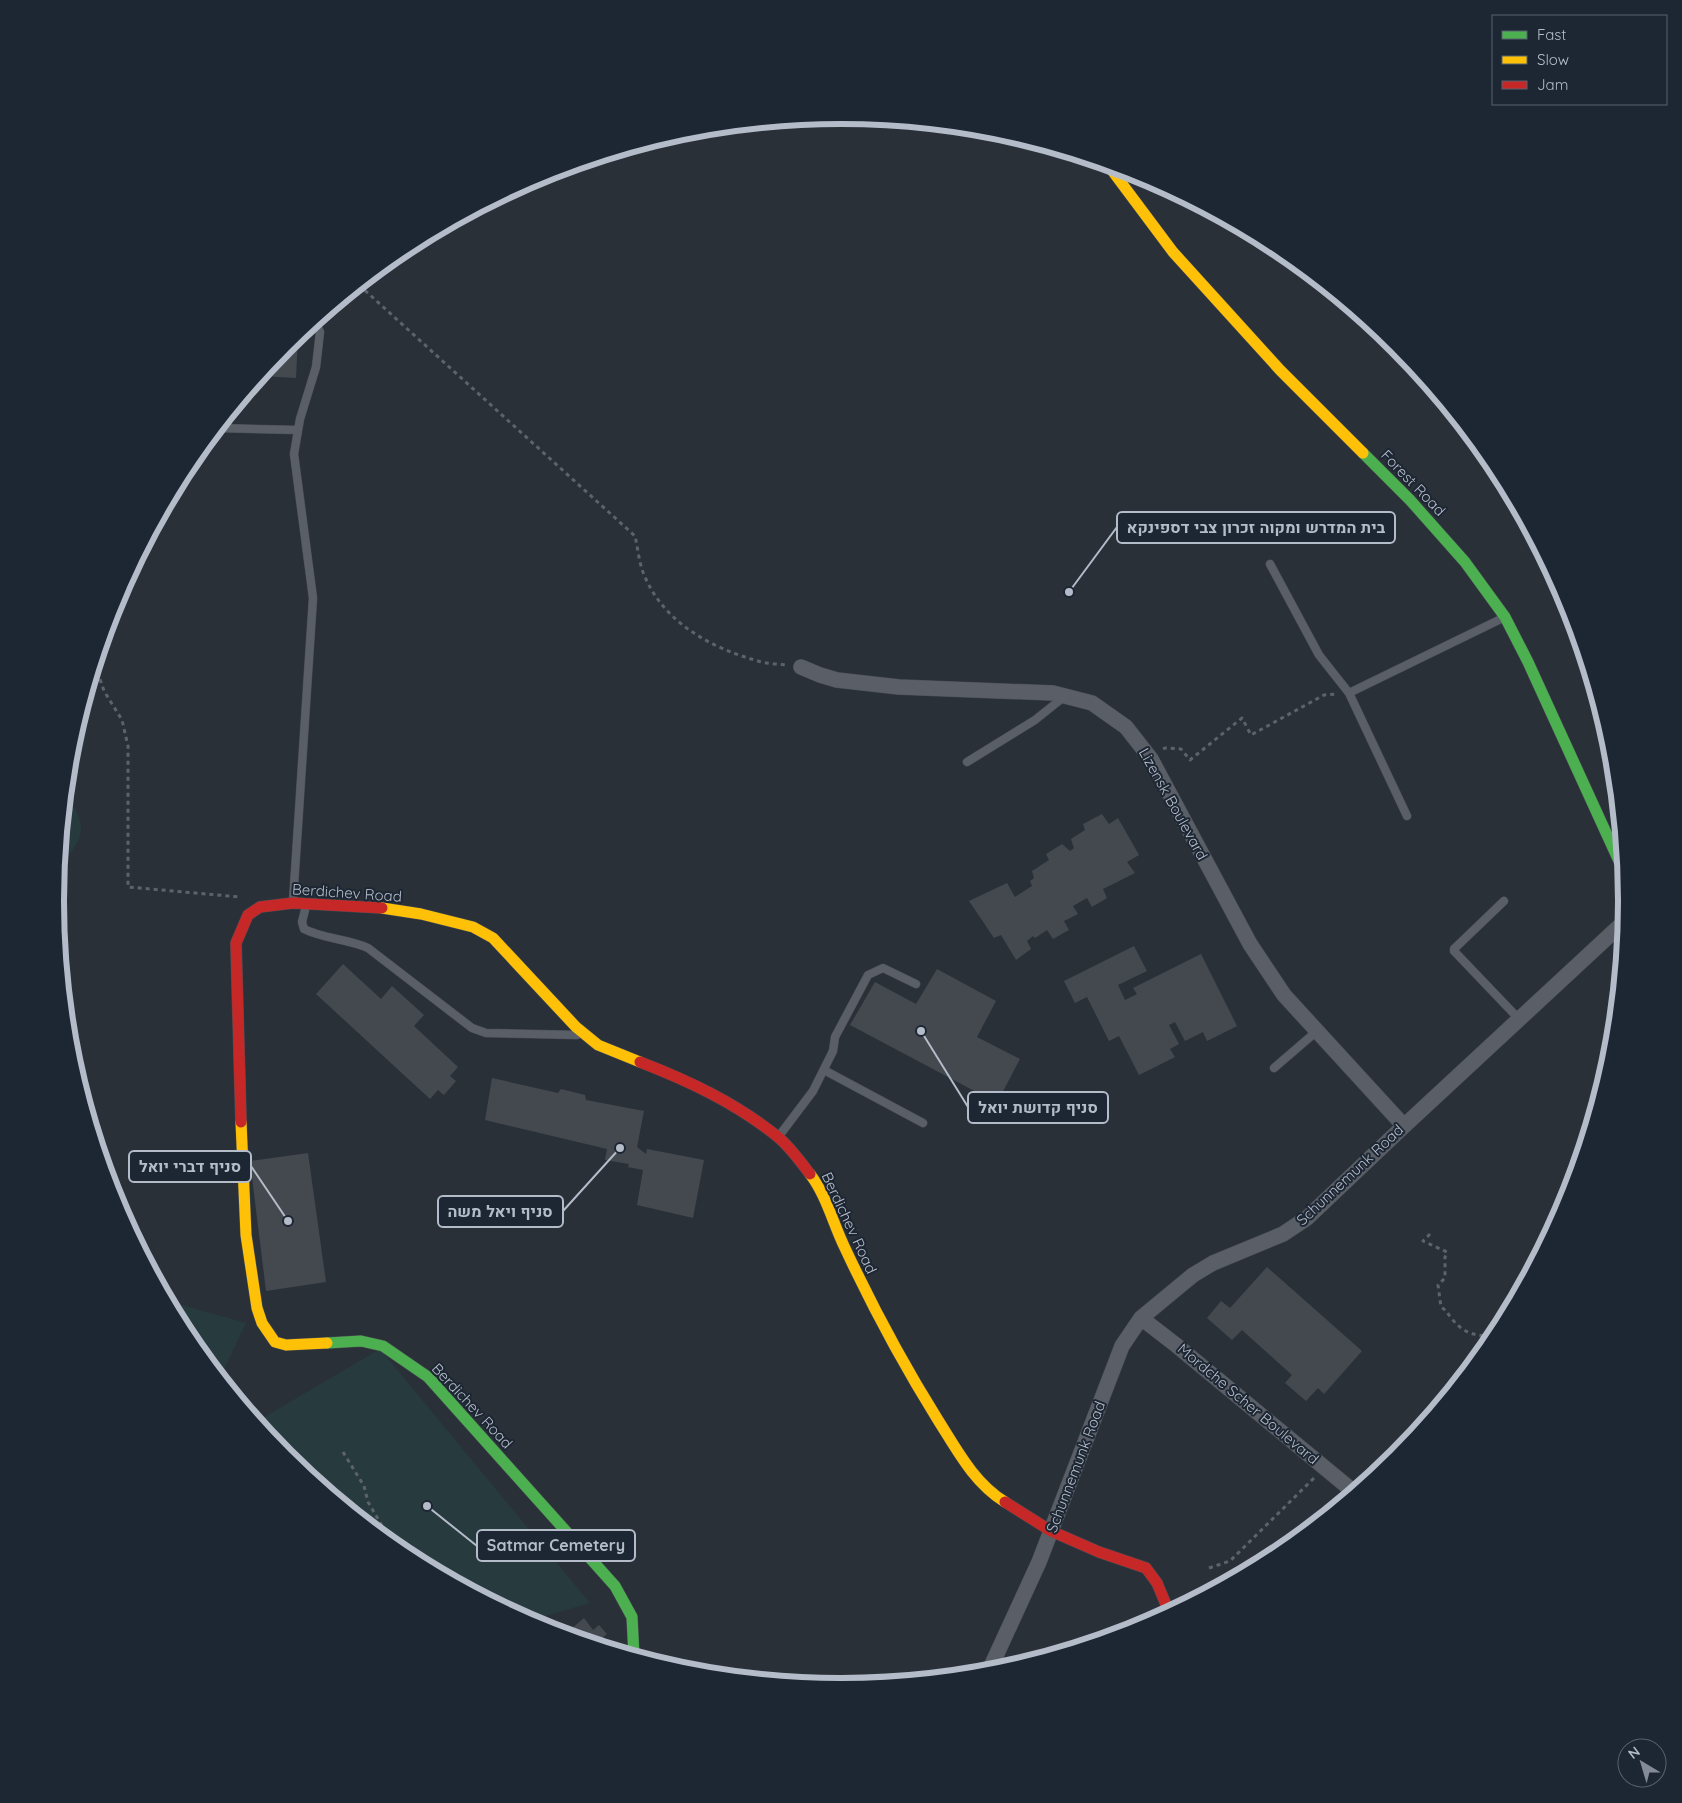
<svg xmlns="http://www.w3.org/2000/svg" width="1682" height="1803" viewBox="0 0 1682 1803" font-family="Quicksand,Heebo,sans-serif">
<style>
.green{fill:#273a3e}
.building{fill:#444950}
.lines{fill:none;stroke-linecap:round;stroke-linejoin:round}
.lane-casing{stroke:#484c53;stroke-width:9}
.street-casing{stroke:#484c53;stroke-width:16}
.fast-casing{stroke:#484c53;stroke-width:12}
.slow-casing{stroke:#484c53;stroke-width:12}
.jam-casing{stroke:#484c53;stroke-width:12}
.path{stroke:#5d636a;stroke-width:3;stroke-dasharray:4 4;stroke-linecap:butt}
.lane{stroke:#5a5e66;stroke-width:8}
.street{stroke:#5a5e66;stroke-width:15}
.fast{stroke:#4caf50;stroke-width:11}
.slow{stroke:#ffc107;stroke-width:11}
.jam{stroke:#c62828;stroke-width:11}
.labels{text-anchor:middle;stroke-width:4;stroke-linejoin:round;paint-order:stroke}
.street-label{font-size:15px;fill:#b4bcc9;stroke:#1d2633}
.rim{fill:none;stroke:#b4bcc9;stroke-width:6}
.leader{fill:none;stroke:#b4bcc9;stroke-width:2}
.callout-dot{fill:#b4bcc9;stroke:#1d2633;stroke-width:2}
.callout{fill:#1d2633;stroke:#b4bcc9;stroke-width:2}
.callout-label{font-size:16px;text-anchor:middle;font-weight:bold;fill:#b4bcc9}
</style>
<rect width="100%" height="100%" fill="#2a3038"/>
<!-- green -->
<path class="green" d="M81,711C84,732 92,752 69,763L70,748Z
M64,807L74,808C91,832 74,849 58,868Z
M168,1301L246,1323L220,1378L187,1338Z
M380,1349L590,1603L528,1621L404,1555L285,1457L256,1422Z"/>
<!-- building -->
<path class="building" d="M298,335L296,378L261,376L285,346Z
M1102,814L1109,824L1118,818L1139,855L1127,862L1135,873L1103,889L1107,898L1092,907L1087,898L1073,906L1078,914L1064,921L1069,930L1053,939L1047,930L1035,938L1033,936L1027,941L1031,949L1016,960L1001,935L994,938L969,901L1007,883L1015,897L1032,886L1030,881L1034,878L1032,871L1049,860L1046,854L1062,844L1070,851L1074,848L1071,839L1085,830L1083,824Z
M1134,946L1147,971L1118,985L1125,1000L1137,994L1133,988L1201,954L1237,1026L1207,1041L1203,1032L1185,1041L1175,1022L1169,1025L1179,1044L1170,1049L1175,1057L1139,1075L1119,1036L1109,1041L1087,997L1075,1003L1064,981Z
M343,964L381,999L392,986L424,1015L414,1026L458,1067L450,1076L456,1081L444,1095L438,1090L430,1099L316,994Z
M937,969L996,1001L977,1037L1020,1059L997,1103L850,1025L875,982L916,1004Z
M492,1078L558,1093L561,1089L585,1095L586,1100L644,1111L637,1147L646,1154L647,1149L704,1160L693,1218L637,1205L643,1170L628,1167L629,1164L605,1160L607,1149L485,1120Z
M308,1153L326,1282L266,1291L250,1161Z
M1267,1267L1362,1351L1324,1394L1318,1388L1306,1401L1285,1383L1292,1375L1242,1330L1232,1340L1207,1318L1221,1301L1230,1308Z
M584,1618L593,1630L599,1625L607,1634L601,1639L609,1649L564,1635Z"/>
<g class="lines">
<defs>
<path id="lane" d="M218,428L298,430
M1270,564L1319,655L1349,693L1407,816
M1349,693L1505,617
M967,762L1035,720L1065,696
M293,901L313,598L294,454L300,419L316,367L320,332L315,322
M1504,901L1454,949V951L1519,1019
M306,906L302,922L304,929C324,939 348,939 368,948L472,1028L486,1033L577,1035
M1274,1068L1317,1031
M824,1070L923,1123
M779,1136L813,1091L833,1051L835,1037L868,975L883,968L916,984"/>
<path id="street" d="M801,667L820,675L837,680L899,687L1053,693L1092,703L1126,727L1151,759L1250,944L1284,995L1404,1126
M1141,1318L1176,1345L1354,1492
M988,1673L1039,1562L1122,1346L1141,1318L1193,1275L1213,1263L1283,1234L1307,1218L1404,1126L1625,921"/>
<path id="fast" d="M1363,453L1410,500L1465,562L1505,617L1528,662L1624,872
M327,1343L361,1341L383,1346L428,1377L615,1586L632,1617L634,1656"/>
<path id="slow" d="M1108,165L1173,252L1280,370L1363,453
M382,908L421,914L473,927L493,938L576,1027L598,1045L640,1062
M241,1122L246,1235L257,1308L262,1323L275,1342L286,1345L327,1343
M810,1174C826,1195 833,1223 844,1246C872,1306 903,1364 938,1420C957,1450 974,1483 1005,1502"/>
<path id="jam" d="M640,1062C689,1081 736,1103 778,1137C790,1147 800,1161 810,1174
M241,1122L236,943L248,915L260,907L293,903L382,908
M1005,1502L1051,1531L1099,1552L1146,1568L1157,1583L1167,1607"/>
</defs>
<!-- lane casing -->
<use href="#lane" class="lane-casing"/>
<!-- street casing -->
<use href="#street" class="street-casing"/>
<!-- fast casing -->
<use href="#fast" class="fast-casing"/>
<!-- slow casing -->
<use href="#slow" class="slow-casing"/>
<!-- jam casing -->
<use href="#jam" class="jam-casing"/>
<!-- path -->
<path class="path" d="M359,285L635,536C638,549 639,564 645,577C665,623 711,648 758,661C767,664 778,664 788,665
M95,664L104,691L122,720L128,746V887L240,897
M1163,749L1165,748L1181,749L1190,760L1242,718L1251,735L1324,695L1336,694
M1430,1234L1423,1241L1447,1252L1445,1257V1278L1438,1285L1441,1307C1446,1310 1448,1314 1452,1319C1464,1334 1477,1337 1496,1335
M343,1452L364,1486L368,1502L394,1546
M1209,1568L1230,1561L1315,1477"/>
<!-- lane -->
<use href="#lane" class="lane"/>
<!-- street -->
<use href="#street" class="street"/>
<!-- fast -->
<use href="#fast" class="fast"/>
<!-- slow -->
<use href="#slow" class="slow"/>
<!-- jam -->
<use href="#jam" class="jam"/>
</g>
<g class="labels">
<!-- street labels -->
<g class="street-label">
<text transform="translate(1413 483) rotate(46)" y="5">Forest Road</text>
<text transform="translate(1173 804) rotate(61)" y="5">Lizensk Boulevard</text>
<text transform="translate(347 893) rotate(4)" y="5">Berdichev Road</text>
<text transform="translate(1350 1175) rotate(-43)" y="5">Schunnemunk Road</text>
<text transform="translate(849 1223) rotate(65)" y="5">Berdichev Road</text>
<text transform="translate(1248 1404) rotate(40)" y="5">Mordche Scher Boulevard</text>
<text transform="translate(472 1406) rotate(47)" y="5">Berdichev Road</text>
<text transform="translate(1076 1467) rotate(-69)" y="5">Schunnemunk Road</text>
</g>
</g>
<!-- crop -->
<path d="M0 0H1682V1803H0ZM64 901a777 777 0 1 1 1554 0a777 777 0 1 1-1554 0Z" fill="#1d2633" fill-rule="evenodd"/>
<path class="rim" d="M64 901a777 777 0 1 1 1554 0a777 777 0 1 1-1554 0Z"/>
<!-- callouts -->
<path class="leader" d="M1069 592L1117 527M921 1031L968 1107M288 1221L251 1166M620 1148L563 1211M427 1506L477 1546"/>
<g class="callout-dot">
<circle cx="1069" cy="592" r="5"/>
<circle cx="921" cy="1031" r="5"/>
<circle cx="288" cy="1221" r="5"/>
<circle cx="620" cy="1148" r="5"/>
<circle cx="427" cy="1506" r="5"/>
</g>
<g class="callout">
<rect x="1117" y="512" width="278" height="31" rx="5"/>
<rect x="968" y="1092" width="140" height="31" rx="5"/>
<rect x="129" y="1151" width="122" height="31" rx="5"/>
<rect x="438" y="1196" width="125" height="31" rx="5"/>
<rect x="477" y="1530" width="158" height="31" rx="5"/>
</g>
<g class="callout-label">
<text x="1256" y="533">בית המדרש ומקוה זכרון צבי דספינקא</text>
<text x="1038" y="1113">סניף קדושת יואל</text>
<text x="190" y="1172">סניף דברי יואל</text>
<text x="500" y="1217">סניף ויאל משה</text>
<text x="556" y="1551">Satmar Cemetery</text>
</g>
<!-- legend -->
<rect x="1492" y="15" width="175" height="90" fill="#1d2633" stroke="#59626f"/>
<rect x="1502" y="31" width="25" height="8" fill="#4caf50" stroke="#59626f"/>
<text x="1537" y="40" font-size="15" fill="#b4bcc9">Fast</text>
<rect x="1502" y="56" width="25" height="8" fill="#ffc107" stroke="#59626f"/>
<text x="1537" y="65" font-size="15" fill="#b4bcc9">Slow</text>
<rect x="1502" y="81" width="25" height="8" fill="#c62828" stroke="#59626f"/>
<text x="1537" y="90" font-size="15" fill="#b4bcc9">Jam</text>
<!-- north arrow -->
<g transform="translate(1642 1763) rotate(322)"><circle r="24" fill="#1d2633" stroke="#59626f"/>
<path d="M0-4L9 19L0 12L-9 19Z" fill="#848b96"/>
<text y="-8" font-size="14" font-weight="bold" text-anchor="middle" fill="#b4bcc9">N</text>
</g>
</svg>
